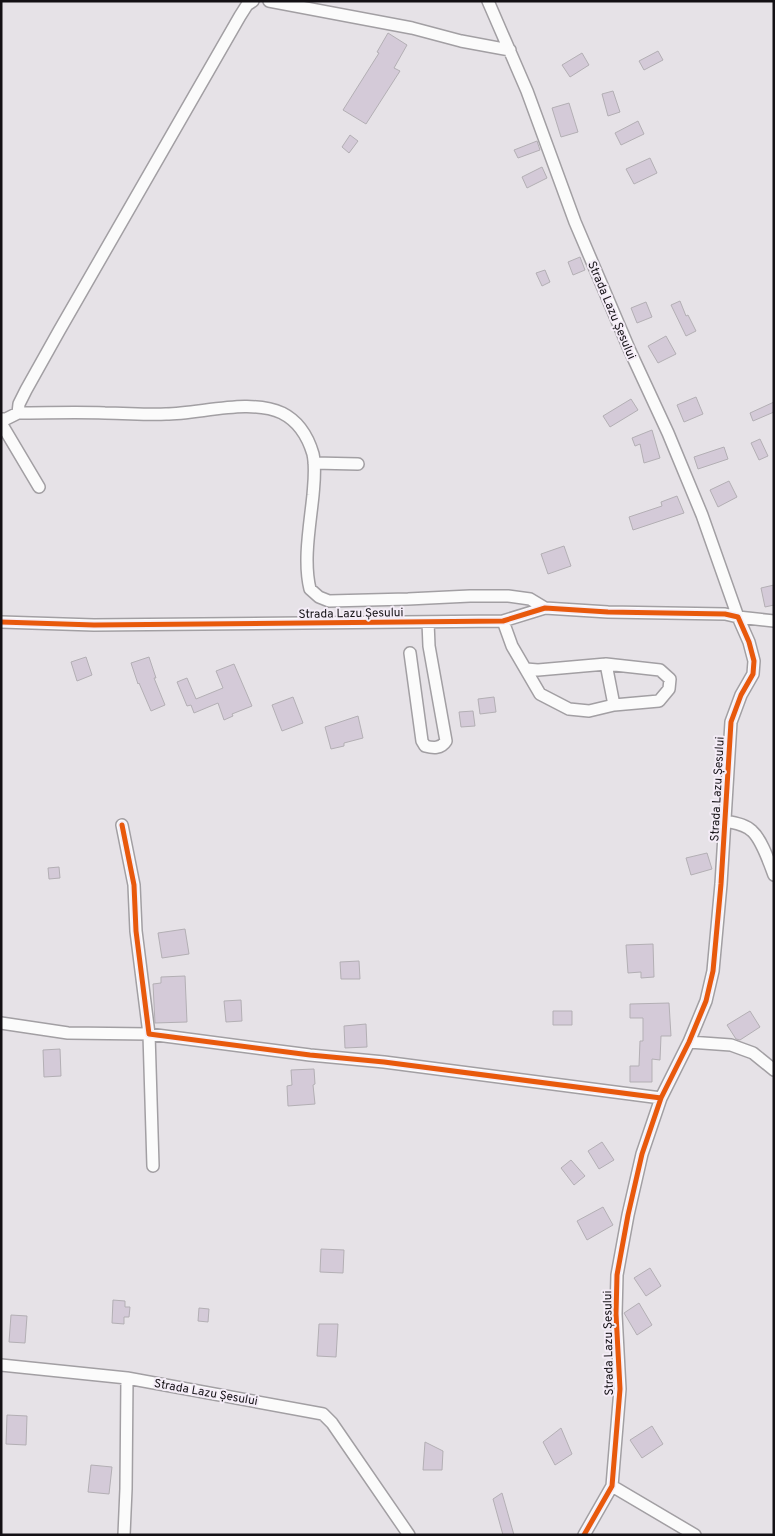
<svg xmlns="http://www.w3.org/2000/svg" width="775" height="1536" viewBox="0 0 775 1536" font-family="Overpass,sans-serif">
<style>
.building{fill:#d4cad8;stroke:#b3afb4}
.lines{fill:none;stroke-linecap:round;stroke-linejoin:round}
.minor-casing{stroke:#a29fa3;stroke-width:14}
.minor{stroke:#fbfbfb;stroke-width:11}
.cycleway-casing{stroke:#f4ecf7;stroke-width:8}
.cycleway{stroke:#e8590c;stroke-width:5}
.labels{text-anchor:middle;stroke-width:4;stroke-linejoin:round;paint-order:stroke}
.street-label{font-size:12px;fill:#131014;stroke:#f4ecf7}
</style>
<rect width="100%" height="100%" fill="#e6e2e7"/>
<!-- building -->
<path class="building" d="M388,33L407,45L394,68L400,71L366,124L343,110L379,53L377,52Z
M658,51L663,60L644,70L639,61Z
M582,53L589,65L570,77L562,65Z
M613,91L620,112L608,116L602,94Z
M569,103L578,132L561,137L552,108Z
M638,121L644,134L621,145L615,133Z
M350,135L358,141L349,153L342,147Z
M537,141L540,150L518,158L514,150Z
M650,158L657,173L634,184L626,169Z
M542,167L547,178L527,188L522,177Z
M580,257L585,270L573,275L568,262Z
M545,270L550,282L542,286L536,273Z
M680,301L686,316L688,315L696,331L686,336L671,305Z
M646,302L652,317L637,323L631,308Z
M666,336L676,354L658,363L648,346Z
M696,397L703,414L684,422L677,405Z
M631,399L638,410L610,427L603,416Z
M774,402V412L753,421L750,413Z
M652,430L660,458L644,463L640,444L635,446L632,438Z
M760,439L768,456L759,460L751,443Z
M724,447L728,459L698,469L694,457Z
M729,481L737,497L718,507L710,490Z
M677,496L684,513L633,530L629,517L662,506L661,502Z
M564,546L571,566L548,574L541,554Z
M774,585V605L765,607L761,588Z
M86,657L92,675L77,681L71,662Z
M149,657L156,678H154L165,705L151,711L139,683L138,684L131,663Z
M234,664L252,706L232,714L233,716L224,720L218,703L194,713L191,705L187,706L177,682L187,678L196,699L223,688L216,671Z
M293,697L303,723L282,731L272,705Z
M494,697L496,712L480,714L478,699Z
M473,711L475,726L461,727L459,712Z
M358,716L363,738L344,743V746L331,749L325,727Z
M707,853L712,869L691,875L686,858Z
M59,867L60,878L49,879L48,868Z
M185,929L189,954L162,958L158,933Z
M653,944L654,977L641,978V972L628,973L626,945Z
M359,961L360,979H341L340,962Z
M185,976L187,1022L155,1023L153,984L161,983V977Z
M241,1000L242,1021L226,1022L224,1001Z
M669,1003L671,1036H661L660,1060L652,1059V1082H630V1066H639L640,1041H643V1018H630V1004Z
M553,1011H572V1025H553Z
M750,1011L760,1027L740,1040L736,1039L727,1025Z
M366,1024L367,1047L345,1048L344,1026Z
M60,1049L61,1076L44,1077L43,1050Z
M314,1069L315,1084L313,1085L315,1104L288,1106L287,1086L292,1085L291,1070Z
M602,1142L614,1160L599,1169L588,1151Z
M571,1160L585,1176L574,1185L561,1168Z
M603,1207L613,1225L587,1240L577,1221Z
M321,1249L344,1250L343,1273L320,1272Z
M650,1268L661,1286L646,1296L634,1278Z
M113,1300L125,1301V1307H130L129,1317H124V1324L112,1323Z
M639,1303L652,1325L637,1335L624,1313Z
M199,1308L209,1309L208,1322L198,1321Z
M11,1315L27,1316L25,1343L9,1342Z
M319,1324H338L336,1357L317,1356Z
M7,1415L27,1416L26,1445L6,1444Z
M652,1426L663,1444L642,1458L630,1440Z
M561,1428L572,1454L555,1465L543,1442Z
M425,1442L443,1451L442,1470H423Z
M91,1465L112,1467L109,1494L88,1492Z
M502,1493L514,1535H503L493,1499Z"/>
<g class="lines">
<defs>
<path id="minor" d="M269,1L412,28L461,41L510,50
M488,1L527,91L575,222L630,351L668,433L702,515L738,617L774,621
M18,413L19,404L26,390L59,331L240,16L247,5L253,1
M1,419H6L18,413C47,413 76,412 105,413C126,413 146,415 166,414C200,414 250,398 282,413C298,421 308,437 313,454C316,468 314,482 313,495C310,525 303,561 310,589L319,597L329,601L408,599L470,596H508L530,599L545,608
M1,423L39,487
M314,463L358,464
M503,621L512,646L540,694L569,709L589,711L614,705L659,701L669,689L670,679L660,670L606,664L538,670L526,669
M1,622L94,625L503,621L545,608L608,612L725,614L738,617L749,642L754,661L753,674L741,695L731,722L721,884L713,971L706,1001L689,1042L661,1098L642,1154L628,1215L617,1275L616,1314L620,1389L612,1486L584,1535
M410,653L422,741L425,746C433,748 441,749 446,741L429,646L428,622
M606,664L614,705
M726,821C734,823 745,824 752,831C762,840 769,862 774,875
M122,825L134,885L136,931L149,1034L310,1055L384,1062L661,1098
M1,1023L68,1033L149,1034L153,1166
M689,1042L731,1045L753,1053L774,1070
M1,1365L127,1378L323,1414L332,1423L409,1535
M612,1486L695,1535
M124,1535L126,1489L127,1378"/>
</defs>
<!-- minor casing -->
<use href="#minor" class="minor-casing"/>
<!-- minor -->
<use href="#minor" class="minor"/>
<defs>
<path id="cycleway" d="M1,622L94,625L503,621L545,608L608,612L725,614L738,617L749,642L754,661L753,674L741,695L731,722L721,884L713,971L706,1001L689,1042L661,1098L642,1154L628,1215L617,1275L616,1314L620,1389L612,1486L584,1535
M122,825L134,885L136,931L149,1034L310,1055L384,1062L661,1098"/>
</defs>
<!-- cycleway casing -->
<use href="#cycleway" class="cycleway-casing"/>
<!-- cycleway -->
<use href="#cycleway" class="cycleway"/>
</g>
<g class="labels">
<!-- street labels -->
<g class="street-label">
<text transform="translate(612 310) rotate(67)" y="4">Strada Lazu Șesului</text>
<text transform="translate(351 613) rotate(-1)" y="4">Strada Lazu Șesului</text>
<text transform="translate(717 789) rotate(-87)" y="4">Strada Lazu Șesului</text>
<text transform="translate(608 1343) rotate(-91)" y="4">Strada Lazu Șesului</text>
<text transform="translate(206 1392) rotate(10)" y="4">Strada Lazu Șesului</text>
</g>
</g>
<!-- border -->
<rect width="775" height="1536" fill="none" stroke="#131014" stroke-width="5"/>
</svg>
